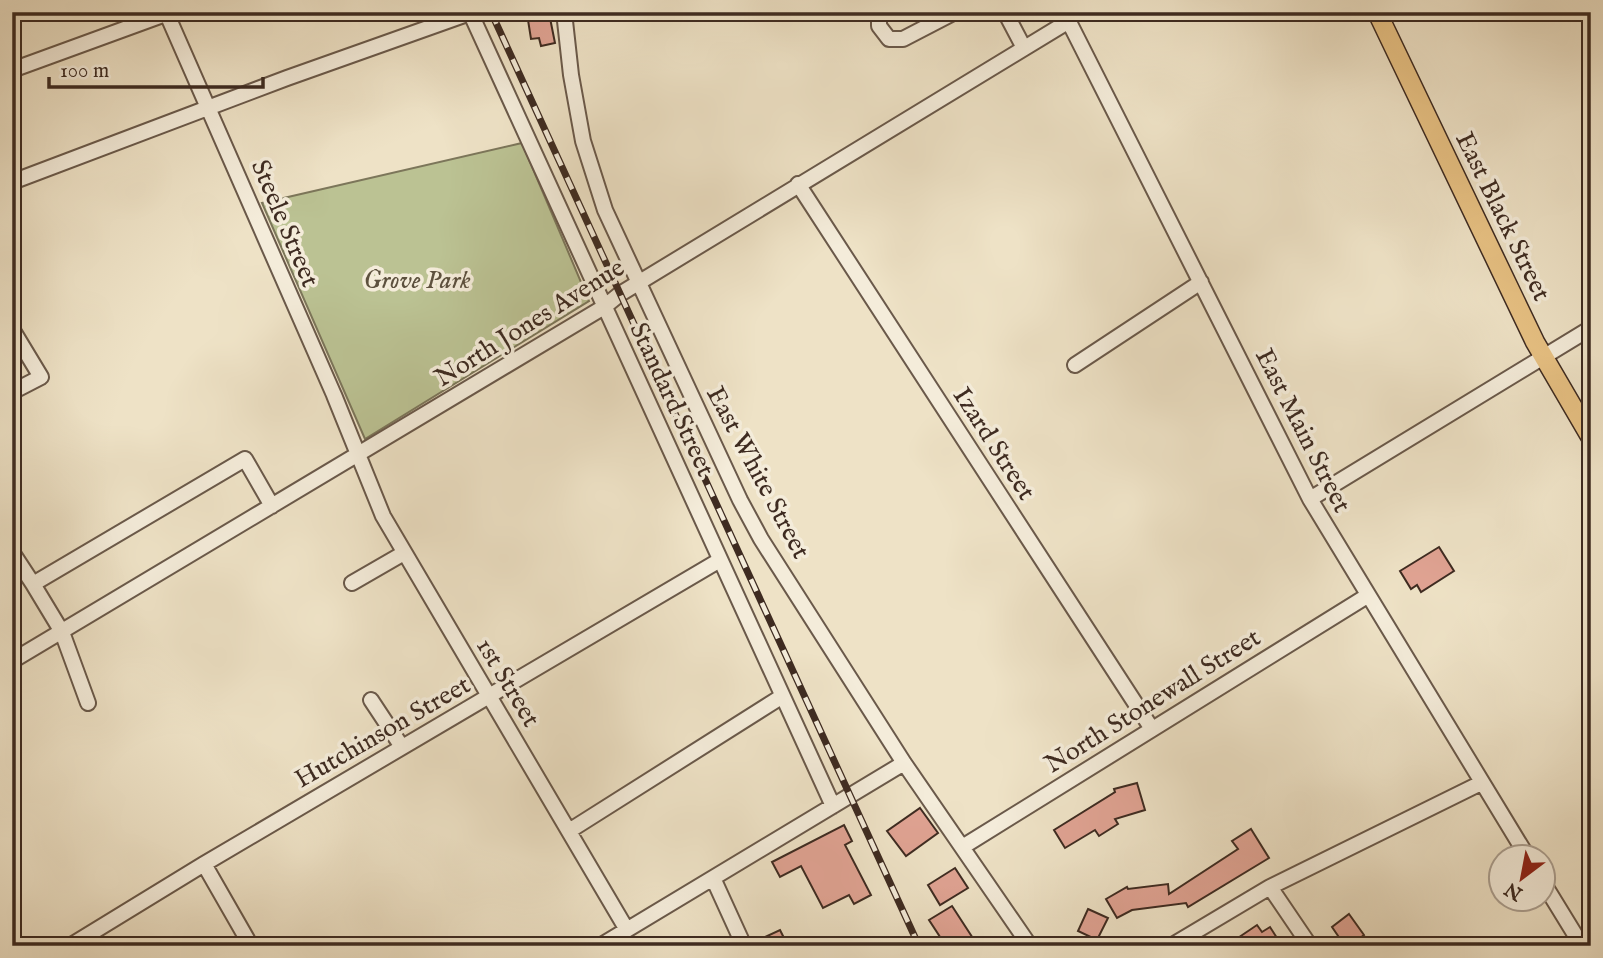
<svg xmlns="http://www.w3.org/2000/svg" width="1603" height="958" viewBox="0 0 1603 958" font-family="'IM FELL English',serif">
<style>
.green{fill:#bbc293;stroke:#7c765a;stroke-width:2}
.building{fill:#e0a393;stroke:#3e2b21;stroke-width:2}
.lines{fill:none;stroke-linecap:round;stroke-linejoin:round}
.minor-casing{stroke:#6a594a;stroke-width:18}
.major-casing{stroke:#3e2b21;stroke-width:21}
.minor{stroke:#f4ecda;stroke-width:14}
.major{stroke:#e7c183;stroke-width:18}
.rail-casing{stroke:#3e2b21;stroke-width:7}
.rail{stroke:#f4ecda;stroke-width:4.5;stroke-dasharray:13;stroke-linecap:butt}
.labels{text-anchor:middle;stroke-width:7;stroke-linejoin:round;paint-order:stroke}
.street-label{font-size:26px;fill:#3e2b21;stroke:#f4ecda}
.park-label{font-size:26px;font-style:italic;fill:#5d513e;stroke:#f4ecda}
</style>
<rect width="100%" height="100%" fill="#eee2c6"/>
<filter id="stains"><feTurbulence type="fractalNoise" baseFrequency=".00286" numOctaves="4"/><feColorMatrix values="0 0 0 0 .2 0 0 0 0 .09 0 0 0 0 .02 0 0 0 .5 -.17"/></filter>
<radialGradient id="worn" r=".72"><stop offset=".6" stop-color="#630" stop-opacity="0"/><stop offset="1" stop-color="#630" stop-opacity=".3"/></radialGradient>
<!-- green -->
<path class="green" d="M522,143L589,301L365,439L262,203Z"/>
<!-- building -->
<path class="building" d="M549,13L555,43L541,46L539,38L531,39L528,20L536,18V15Z
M1439,547L1454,571L1421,592L1417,585L1411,589L1400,571Z
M1137,783L1145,810L1115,819L1118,824L1099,836L1095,830L1065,848L1054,830L1115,792L1114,789Z
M920,808L938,833L906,856L887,831Z
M844,825L852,841L845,845L871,895L854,904L849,895L823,908L801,866L780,877L772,862Z
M1251,829L1269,858L1188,907L1186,903L1132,910L1117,918L1106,899L1127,887L1128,889L1168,884L1169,894L1238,849L1232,841Z
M955,868L968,888L940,905L928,885Z
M952,906L978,946H946L929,920Z
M1088,909L1108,918L1097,940L1078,931Z
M1349,914L1364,935L1350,946H1345L1332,927Z
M1257,925L1262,932L1270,927L1277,938L1266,946H1226Z
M780,930L788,946H769L765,937Z"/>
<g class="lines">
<defs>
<path id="minor" d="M166,12L334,395L383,516L627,930
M470,12L833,806
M564,12L571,75L583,141L605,210L740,500L761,539L904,763L1030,946
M879,12V26L889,39H903L955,12
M1005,12L1024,48
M1064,12L1310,499L1527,856
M12,70L171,12
M12,182L287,78L470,13
M798,184L1152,729
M12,329L41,377L12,392
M1075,365L1201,282
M1310,499L1591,328
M12,552L33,584
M352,583L404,553
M12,661L604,307L620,294L1069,21
M371,700L402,747
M88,703L62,632L33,584L245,459L272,506
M569,831L781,697
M964,846L1367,596
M204,864L251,946
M713,878L744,946
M1544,884L1582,946
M1270,887L1310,946
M70,946L204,864L720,560
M600,946L904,763
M1171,946L1270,887L1481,783"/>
<path id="major" d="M1377,12L1535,342L1591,438"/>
</defs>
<!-- minor casing -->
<use href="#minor" class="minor-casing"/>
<!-- major casing -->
<use href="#major" class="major-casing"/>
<!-- minor -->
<use href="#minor" class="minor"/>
<!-- major -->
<use href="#major" class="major"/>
<defs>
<path id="rail" d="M491,12L919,946"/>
</defs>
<!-- rail casing -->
<use href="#rail" class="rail-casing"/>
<!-- rail -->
<use href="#rail" class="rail"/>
</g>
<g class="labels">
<!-- street labels -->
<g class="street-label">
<text transform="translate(1504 216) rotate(64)" y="9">East Black Street</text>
<text transform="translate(286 223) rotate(67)" y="9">Steele Street</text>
<text transform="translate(529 322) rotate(-32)" y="9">North Jones Avenue</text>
<text transform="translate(673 399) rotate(65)" y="9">Standard Street</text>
<text transform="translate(1304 430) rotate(63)" y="9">East Main Street</text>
<text transform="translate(995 443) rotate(57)" y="9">Izard Street</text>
<text transform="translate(759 472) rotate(62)" y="9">East White Street</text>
<text transform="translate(509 682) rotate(59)" y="9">1st Street</text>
<text transform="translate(1152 700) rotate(-32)" y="9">North Stonewall Street</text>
<text transform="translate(382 731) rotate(-30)" y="9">Hutchinson Street</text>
</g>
<!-- park labels -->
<g class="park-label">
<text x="417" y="288">Grove Park</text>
</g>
</g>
<!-- margin -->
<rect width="1603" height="958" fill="none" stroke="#eee2c6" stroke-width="42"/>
<rect x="14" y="14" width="1575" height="930" fill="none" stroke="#3e2b21" stroke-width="3.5"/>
<rect x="21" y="21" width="1561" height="916" fill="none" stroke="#3e2b21" stroke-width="2"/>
<!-- north arrow -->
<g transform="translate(1522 878) rotate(212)"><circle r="33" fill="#f4ecda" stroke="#ab9f90" stroke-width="2"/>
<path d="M0-5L12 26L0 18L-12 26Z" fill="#8f2418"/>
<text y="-10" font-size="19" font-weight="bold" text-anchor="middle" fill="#3e2b21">N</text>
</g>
<!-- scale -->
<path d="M49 77v10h214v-10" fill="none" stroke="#3e2b21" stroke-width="3.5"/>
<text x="60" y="77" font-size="21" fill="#3e2b21" stroke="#f4ecda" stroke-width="5" paint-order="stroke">100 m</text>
<rect width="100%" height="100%" filter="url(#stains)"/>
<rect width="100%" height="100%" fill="url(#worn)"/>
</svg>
